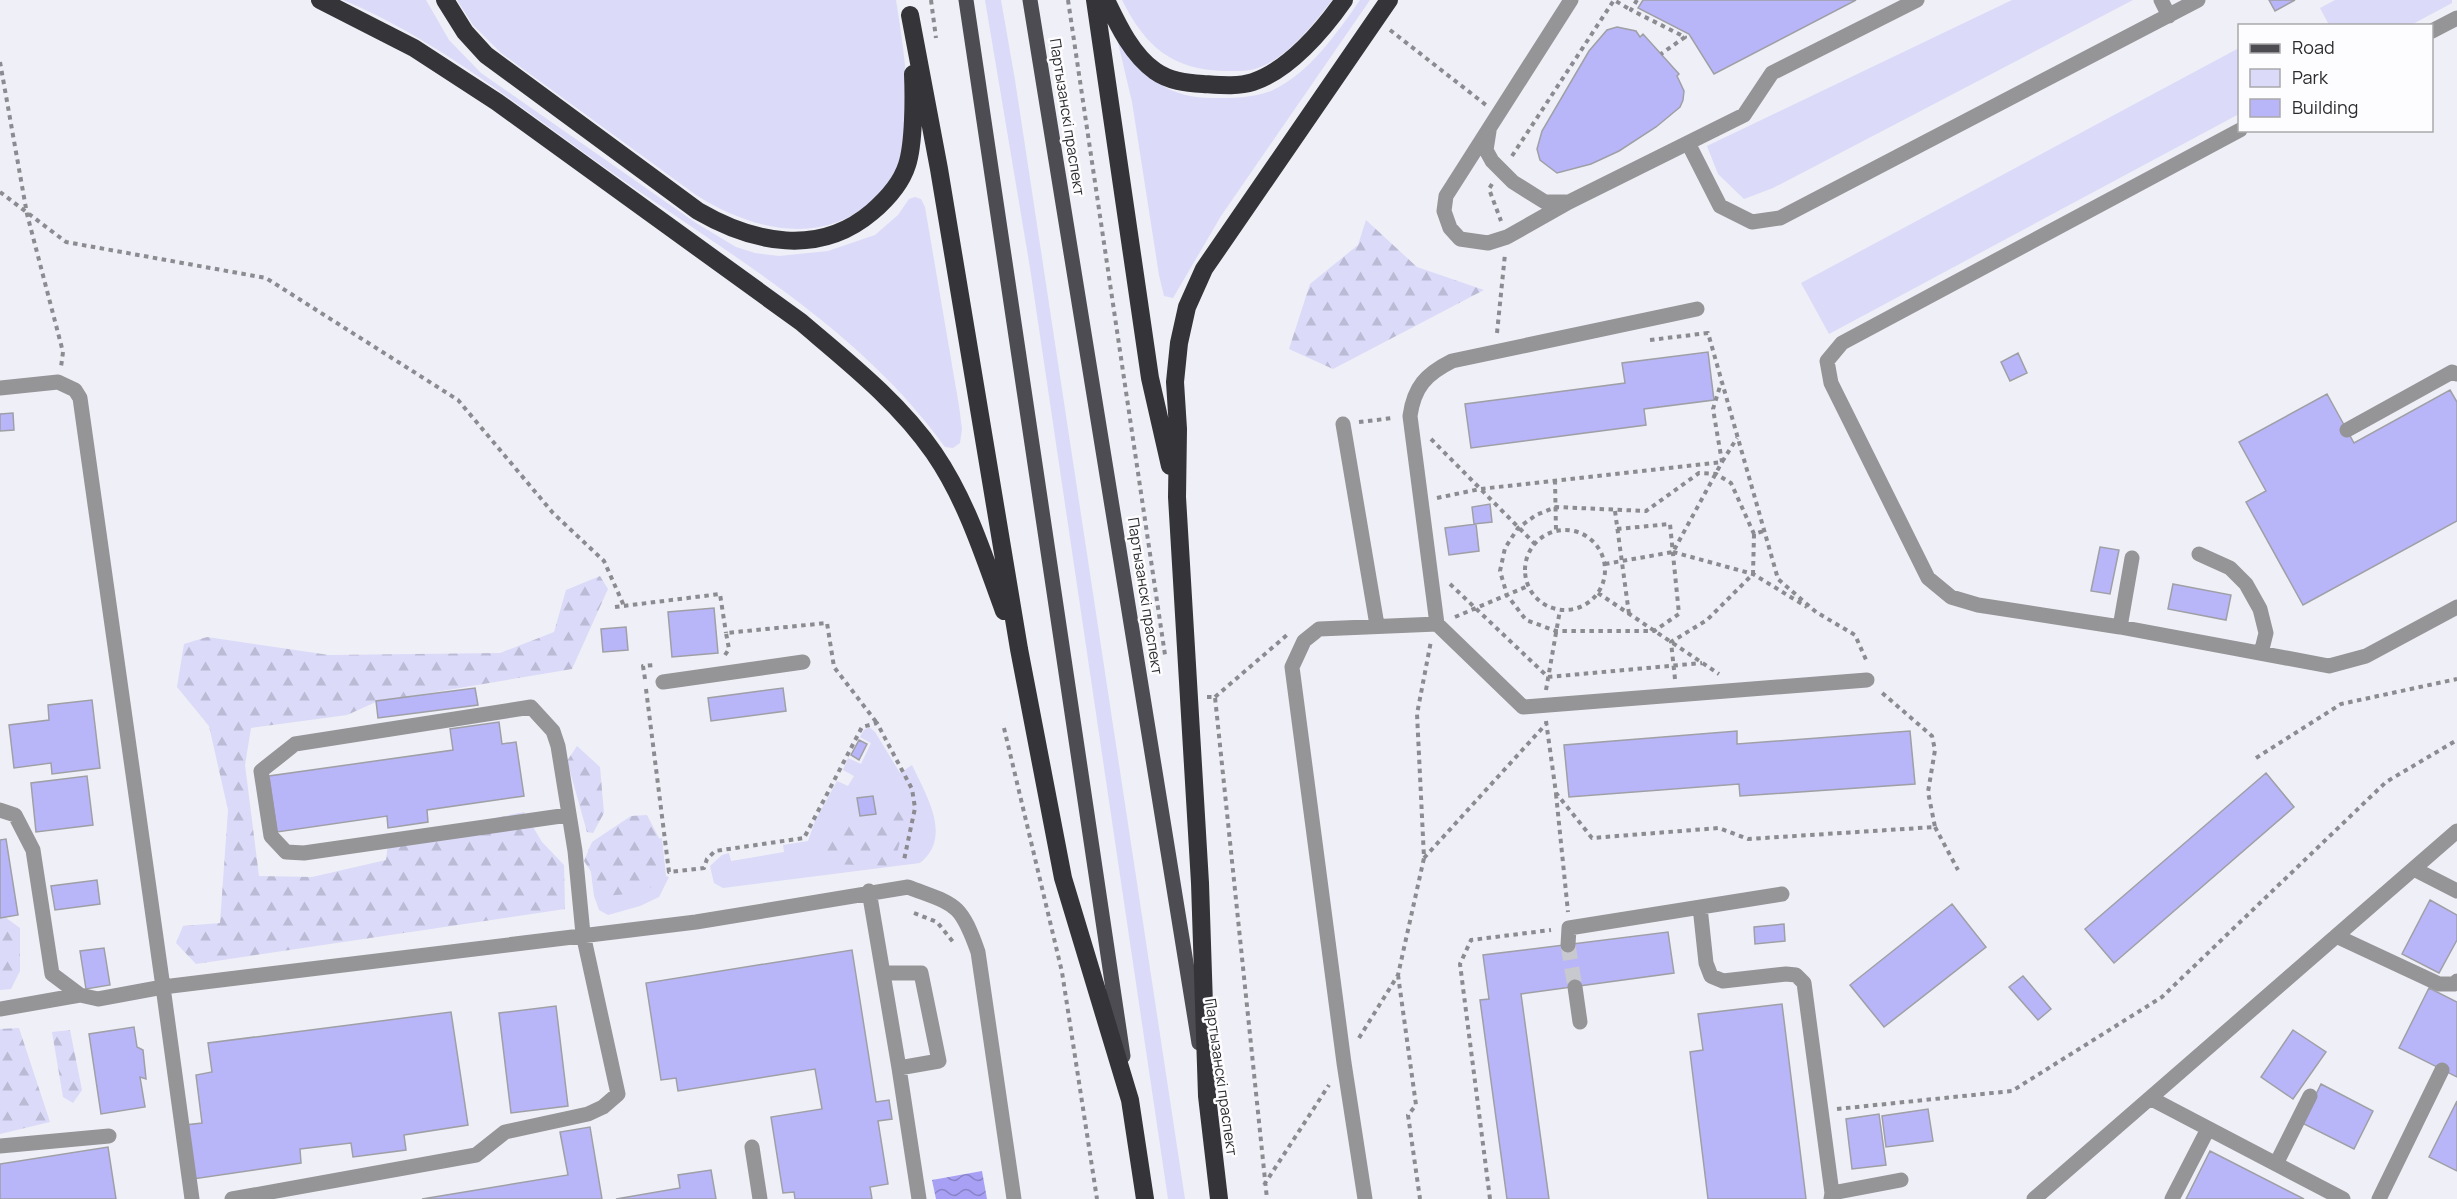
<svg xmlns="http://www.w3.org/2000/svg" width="2457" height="1199" viewBox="0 0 2457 1199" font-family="Manrope,sans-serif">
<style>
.green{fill:#dbdaf8}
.forest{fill:url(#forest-firs)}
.water{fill:url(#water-waves)}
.building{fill:#b9b5f9;stroke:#9f9fa6;stroke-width:1.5}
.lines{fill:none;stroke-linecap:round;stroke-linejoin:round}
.minor-tunnel{stroke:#c8c8cf;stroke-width:15;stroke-dasharray:15 8;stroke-linecap:butt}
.path{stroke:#8b8b91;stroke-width:4;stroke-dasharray:4.5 4.5;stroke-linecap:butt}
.minor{stroke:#959598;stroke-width:15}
.major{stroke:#4c4c52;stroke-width:15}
.highway{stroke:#343439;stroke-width:18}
.labels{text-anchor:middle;stroke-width:5;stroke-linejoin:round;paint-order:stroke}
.street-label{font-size:15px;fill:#2c2c2f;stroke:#fdfdff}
</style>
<defs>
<pattern id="forest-firs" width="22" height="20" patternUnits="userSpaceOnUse" patternTransform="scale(1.5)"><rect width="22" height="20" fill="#dbdaf8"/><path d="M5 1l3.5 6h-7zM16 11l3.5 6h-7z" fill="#bcbbd5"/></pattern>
<pattern id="water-waves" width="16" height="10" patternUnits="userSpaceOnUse" patternTransform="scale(1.5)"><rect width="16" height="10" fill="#a7a0f4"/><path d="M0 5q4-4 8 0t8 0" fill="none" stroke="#8883c6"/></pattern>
</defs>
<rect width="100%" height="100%" fill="#efeff7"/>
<!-- green -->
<path class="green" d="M343,0H426L449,40L481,73L696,223L736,247L755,253L779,256L828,251L875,235L898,215L909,199L915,197L921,199L925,207L959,406L962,429L960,443L953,448L945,447C858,326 726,253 607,169C522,109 439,40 343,0Z
M457,0H896C904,52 912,97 902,150C899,170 887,187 873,200C821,248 749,229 696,195L501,53L473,25Z
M985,0H1001L1015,80L1185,1199H1168L1030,268Z
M1122,0H1332C1314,24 1287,58 1258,68C1248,72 1236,71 1225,71C1172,70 1145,46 1122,0Z
M1360,0H1370L1221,216L1173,298L1164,296L1159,275L1132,102L1115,30C1128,46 1144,71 1159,83C1173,94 1195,98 1212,98C1231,98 1253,98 1271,91C1309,74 1337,33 1360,0Z
M2012,0H2133L1773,188L1744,199L1718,174L1707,146Z
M2335,0H2452V3L2411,25H2329L2320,8Z
M2239,48V114L1829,334L1801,283Z
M869,727L875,732L900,773L912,765C926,795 953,837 920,863L723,888L714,883L710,866L722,855L729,853L731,861L784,852L783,845L808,841L815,821L837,781L848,786L854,776L843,770L848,758L861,764L871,743L860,737L864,730Z
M662,838L666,876L669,877L659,897L640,906L608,915L599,910L594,896L588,849Z"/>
<!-- forest -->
<path class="forest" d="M1366,220L1417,267L1484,290L1333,369L1289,349L1310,284L1358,245Z
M600,576L608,589L572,669L376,702L347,715L251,728L245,765L259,876L312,877L386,860L389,835L466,824L524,812L542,842L564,865L565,909L196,964L176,943L183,926L220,923L228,810L209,726L177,687L184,644L207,637L329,655L500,653L554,632L566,590Z
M577,746L600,767L604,813L593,833L587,832L567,761Z
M910,804L897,853L886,866L832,864L822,854L833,824L868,827Z
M647,815L660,840L661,878L646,892L607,896L584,861L592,842L631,816Z
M5,917L20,928V971L11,989L0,990V918Z
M19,1028L50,1122L0,1134V1029Z
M70,1030L82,1090L73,1103L63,1097L52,1032Z"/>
<!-- water -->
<path class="water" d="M982,1171L987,1199H936L932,1180Z"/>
<!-- building -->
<path class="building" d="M1643,0H1856L1714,74L1689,34L1638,8Z
M2269,0H2295L2275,11Z
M1617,27L1636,31L1640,37L1643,34L1679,74L1677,76L1684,91L1683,100L1680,107L1656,127L1619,151L1591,164L1557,173L1540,160L1537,149L1542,131L1589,51L1607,30Z
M1708,352L1714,400L1644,409L1646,425L1471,448L1465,404L1625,383L1622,363Z
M2018,353L2027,373L2010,381L2001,362Z
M2450,390L2457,402V521L2303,605L2246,502L2266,491L2239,442L2327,394L2354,443Z
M13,413L14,430L0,431V414Z
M1490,504L1492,522L1474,524L1472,507Z
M1476,524L1479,551L1449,555L1445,528Z
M2100,547L2119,550L2110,594L2091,591Z
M2173,584L2231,595L2226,620L2168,609Z
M714,608L718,653L672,657L668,612Z
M626,627L628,650L603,652L601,629Z
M475,688L478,705L378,718L376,701Z
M783,688L786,711L711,721L708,698Z
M92,700L100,768L52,774L51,763L14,768L9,725L49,720L48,705Z
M499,722L502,744L516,742L524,796L427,810L428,822L388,828L387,816L277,832L269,776L453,750L450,729Z
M1737,731V744L1910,731L1915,784L1740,796L1739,784L1569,797L1564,745Z
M859,740L867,744L859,760L851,755Z
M2266,773L2294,807L2114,963L2085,929Z
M87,776L93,825L36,832L31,783Z
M873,796L876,814L860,816L857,798Z
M6,839L18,915L0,918V840Z
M97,880L100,904L55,910L51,886Z
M2430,900L2457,915V940L2439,973L2402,954Z
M1952,904L1986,947L1884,1027L1850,985Z
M1784,924L1785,941L1755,944L1754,927Z
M1668,932L1674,973L1521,994L1549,1199H1507L1480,1000L1489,999L1483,955Z
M104,948L110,985L86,989L80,951Z
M852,950L876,1102L889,1100L892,1119L878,1121L888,1184L870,1187L872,1199H795L794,1192L783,1193L771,1117L822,1109L815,1069L678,1091L676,1078L661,1080L646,983Z
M2023,976L2051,1009L2038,1020L2009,987Z
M2429,988L2457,1002V1077L2399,1048Z
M1782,1004L1806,1199H1708L1690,1052L1703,1050L1698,1014Z
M556,1006L568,1106L511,1113L499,1013Z
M451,1012L468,1125L404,1135L406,1150L353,1157L351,1143L300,1149L301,1163L193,1179L185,1125L202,1123L196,1075L212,1072L208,1043Z
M134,1027L137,1047L143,1050L146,1079L140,1077L145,1107L101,1114L89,1034Z
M2293,1030L2326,1052L2293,1099L2261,1077Z
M2321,1084L2373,1111L2354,1149L2302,1123Z
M2457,1101V1171L2429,1157Z
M1928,1109L1933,1141L1886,1147L1882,1116Z
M1879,1114L1886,1165L1852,1169L1846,1119Z
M590,1127L602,1199H422L568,1175L560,1132Z
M108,1147L116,1199H0V1164Z
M2210,1151L2304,1199H2186Z
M711,1170L716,1199H616L680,1188L678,1175Z"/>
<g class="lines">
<!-- minor-tunnel -->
<path class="minor-tunnel" d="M1568,945L1575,987"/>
<!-- path -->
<path class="path" d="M931,0L936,38
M1068,0L1165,655
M1637,0L1631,10L1685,37L1661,54
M1390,30L1486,105
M0,62L27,214L63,352L61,367
M1512,156L1614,0L1631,10
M1492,184L1489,189L1501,221
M0,192L66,242L266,278L458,400L553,513L604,561L624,606
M1497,333L1505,254
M1650,340L1708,333L1778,579L1816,612L1855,635L1867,662
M1359,422L1393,418
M1431,439L1535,544
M1555,480L1556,531
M1437,498L1480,489L1722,462L1737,438
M1615,511L1629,614
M1617,529L1670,524L1679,614L1654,631H1556L1526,620L1507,595L1500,571L1505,548L1518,528L1536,515L1556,507L1646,511L1699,473L1716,474L1731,483L1754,534
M1525 570a40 40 0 1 1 80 0a40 40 0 1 1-80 0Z
M1673,552L1753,574L1807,607
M1605,564L1673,552L1722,462L1713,409L1721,383
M1450,584L1548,677L1702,663
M1598,593L1719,674
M615,607L720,594L726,633
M1455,617L1528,586
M725,655L729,649L726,633L827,623L834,667L877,723
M645,679L643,666L655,665
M1675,679L1671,642L1707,620L1753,574L1754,534L1764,531
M646,689L669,872L704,868L707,859L715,851L804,838L862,727L877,723L912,789L915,808L904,860
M1546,690L1560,610
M1207,697H1215L1267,1199
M1215,697L1287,635
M1546,721L1556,793L1592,838L1719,828L1748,839L1935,827L1928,792L1935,750L1932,736L1880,691
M1004,728L1062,972L1097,1199
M2256,758L2341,704L2457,679
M1556,794L1568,912
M1935,827L1958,870
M1424,858L1546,724
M914,913L937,922L953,942
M1398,975L1416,1105L1408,1115L1420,1199
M1359,1038L1398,975L1424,858L1417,714L1431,641
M1837,1109L2012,1091L2162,997L2386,782L2457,740
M1264,1185L1329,1085
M1490,1199L1460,964L1471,940L1551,930"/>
<!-- minor -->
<path class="minor" d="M1571,0L1446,196L1444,211L1450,228L1460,239L1488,243L1507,237L1569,202L1744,115L1772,73L1917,0
M2161,0L2169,16
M2432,31L2457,18
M2240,130L1842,343L1827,361L1831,383L1928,578L1951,597L1978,605L2120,627L2329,666L2366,656L2457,607
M1489,131L1486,150L1492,161L1513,182L1545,202H1566
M1688,143L1720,206L1752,222L1780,218L2198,0
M1697,309L1452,361C1426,374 1414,387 1410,416L1437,624L1523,707L1867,680
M0,388L58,382L75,390L80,398L163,987L696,922L908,887C955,905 960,901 978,952L1014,1199
M1343,424L1377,625
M2347,430L2452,372L2457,374
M2199,554L2230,568L2246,584L2260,609L2266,633L2261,653
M2120,627L2132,558
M663,682L803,662
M0,810L15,815L33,850L52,974L80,995L98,999L163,987L192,1199
M2414,869L2457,891
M869,891L899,1068L939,1061L921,973H883
M1700,907L1706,963L1711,976L1723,981L1786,974L1796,975L1804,983L1832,1193
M2336,936L2439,984H2454L2457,981
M1568,945L1569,928L1782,894
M1575,987L1580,1022
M0,1009L80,995
M899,1068L919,1199
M2150,1098L2343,1199
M0,1146L109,1136
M752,1147L760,1199
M2276,1164L2310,1096
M232,1199L476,1155L505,1132L588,1114L603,1107L618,1094L583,934L575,851L558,746L553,731L531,707L295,744L261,771L271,836L286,852L304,853L568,815
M1365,1199L1344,1063L1292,667L1304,641L1319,629L1437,624
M1831,1199L1832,1193L1901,1180
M2034,1199L2457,831
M2172,1199L2208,1129
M2379,1199L2442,1070"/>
<!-- major -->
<path class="major" d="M966,0L1123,1056
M1030,0L1199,1043"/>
<!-- highway -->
<path class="highway" d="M320,0L414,48L497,102L801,322C848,362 899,402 934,453C967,501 984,557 1004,611
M445,0L465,32L486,55L698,211C753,243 819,257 872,212C886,200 901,184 907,165C914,144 914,97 913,74
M1095,0L1150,378L1170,466
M1106,0C1118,25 1132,55 1155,71C1169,81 1186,83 1203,84C1219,85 1238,87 1253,82C1289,70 1323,30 1344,0
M910,15L939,169L1019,649L1063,878L1130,1100L1145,1199
M1219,1199L1207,1096L1200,883L1177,497L1178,429L1175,382L1179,343L1187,307L1204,269L1389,0"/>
</g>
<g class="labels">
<!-- street labels -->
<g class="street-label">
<text transform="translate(1067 117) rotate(81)" y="5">Партызанскі праспект</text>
<text transform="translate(1145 596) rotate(81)" y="5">Партызанскі праспект</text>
<text transform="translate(1221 1077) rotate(82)" y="5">Партызанскі праспект</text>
</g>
</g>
<!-- legend -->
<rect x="2238" y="24" width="195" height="108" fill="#fdfdff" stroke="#a9a9ac" stroke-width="1.5"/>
<rect x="2250" y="44" width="30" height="9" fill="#4c4c52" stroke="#a9a9ac" stroke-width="1.5"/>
<text x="2292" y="54" font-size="18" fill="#2c2c2f">Road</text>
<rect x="2250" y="69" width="30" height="18" fill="#dbdaf8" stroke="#a9a9ac" stroke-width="1.5"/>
<text x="2292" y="84" font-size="18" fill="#2c2c2f">Park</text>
<rect x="2250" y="99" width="30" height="18" fill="#b9b5f9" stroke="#a9a9ac" stroke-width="1.5"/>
<text x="2292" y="114" font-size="18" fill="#2c2c2f">Building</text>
</svg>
